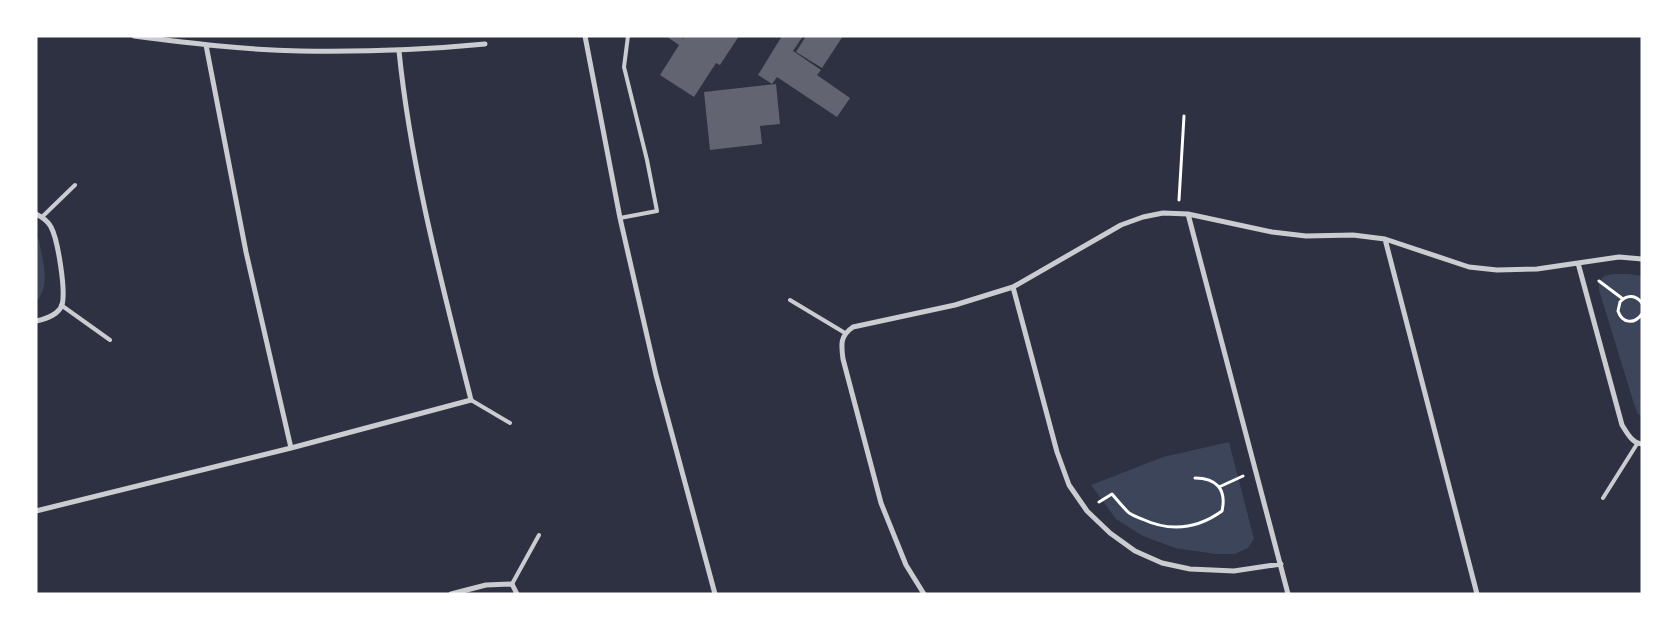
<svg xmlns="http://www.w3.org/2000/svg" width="1678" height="630" viewBox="0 0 1678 630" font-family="'Roboto Condensed',sans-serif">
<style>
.green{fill:#3c4559}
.building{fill:#626471}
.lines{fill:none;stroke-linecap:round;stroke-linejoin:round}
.path{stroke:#fff;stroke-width:3}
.service{stroke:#caccd0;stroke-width:4}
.minor{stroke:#caccd0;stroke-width:5}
</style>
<rect width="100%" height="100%" fill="#2d3142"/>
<!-- green -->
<path class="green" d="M36,236L39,240C42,260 52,285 36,302Z
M1613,274H1629L1642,276V417L1638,414L1634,404L1599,290V282L1604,276Z
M1229,442L1254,539L1248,548L1235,554H1215L1175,548L1143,536L1116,519L1091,485L1163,457Z"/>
<!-- building -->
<path class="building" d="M666,36H684L682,41L685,36H739L720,65L716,63L694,97L660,75L679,45Z
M782,36H803L793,51L821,70L817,75L850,98L837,117L777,77L772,84L758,75Z
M806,36H843L822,68L796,52Z
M776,84L780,124L760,126L762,144L710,150L704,92Z"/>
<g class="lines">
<!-- path -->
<path class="path" d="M1179,200L1184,116
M1599,281L1623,299
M1642,303C1636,295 1627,294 1620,302L1618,311C1622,323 1634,325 1642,314
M1219,487L1243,476
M1099,502L1112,494C1117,500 1122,506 1128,512C1131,515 1137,517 1142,519C1170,532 1197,529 1222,511C1227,489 1216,478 1195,478"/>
<!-- service -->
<path class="service" d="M42,217L75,185
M620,218L657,211L647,160L624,67L628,36
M790,300L845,333
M61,305L110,340
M471,400L510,423
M1603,498L1637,444
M512,584L539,535"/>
<!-- minor -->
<path class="minor" d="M134,36C189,43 244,50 300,51C362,52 423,50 485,44
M585,36L620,218L656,375L715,594
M206,45L246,252L291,448
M36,214C42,217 48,221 51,227C58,240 66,291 62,305C58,315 46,319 36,321
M1188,214L1288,594
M1385,239L1477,594
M1578,263L1622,425C1627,433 1632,443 1642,444
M1013,287L1057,452L1069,485L1087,511L1110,533L1135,551L1162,563L1190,569L1234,571L1281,564
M36,511L291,448L471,400C442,284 411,169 399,51
M451,594L486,585L512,584L517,594
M924,594L906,565L881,503L843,359C841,344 840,336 853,327L955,305L1013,287L1121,225L1143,217L1163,213L1188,214L1272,232L1306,236L1353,235L1385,239L1469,267L1497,270L1537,269L1619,257L1642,259"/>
</g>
<!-- border -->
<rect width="1678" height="630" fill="none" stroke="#ffffff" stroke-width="75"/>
</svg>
